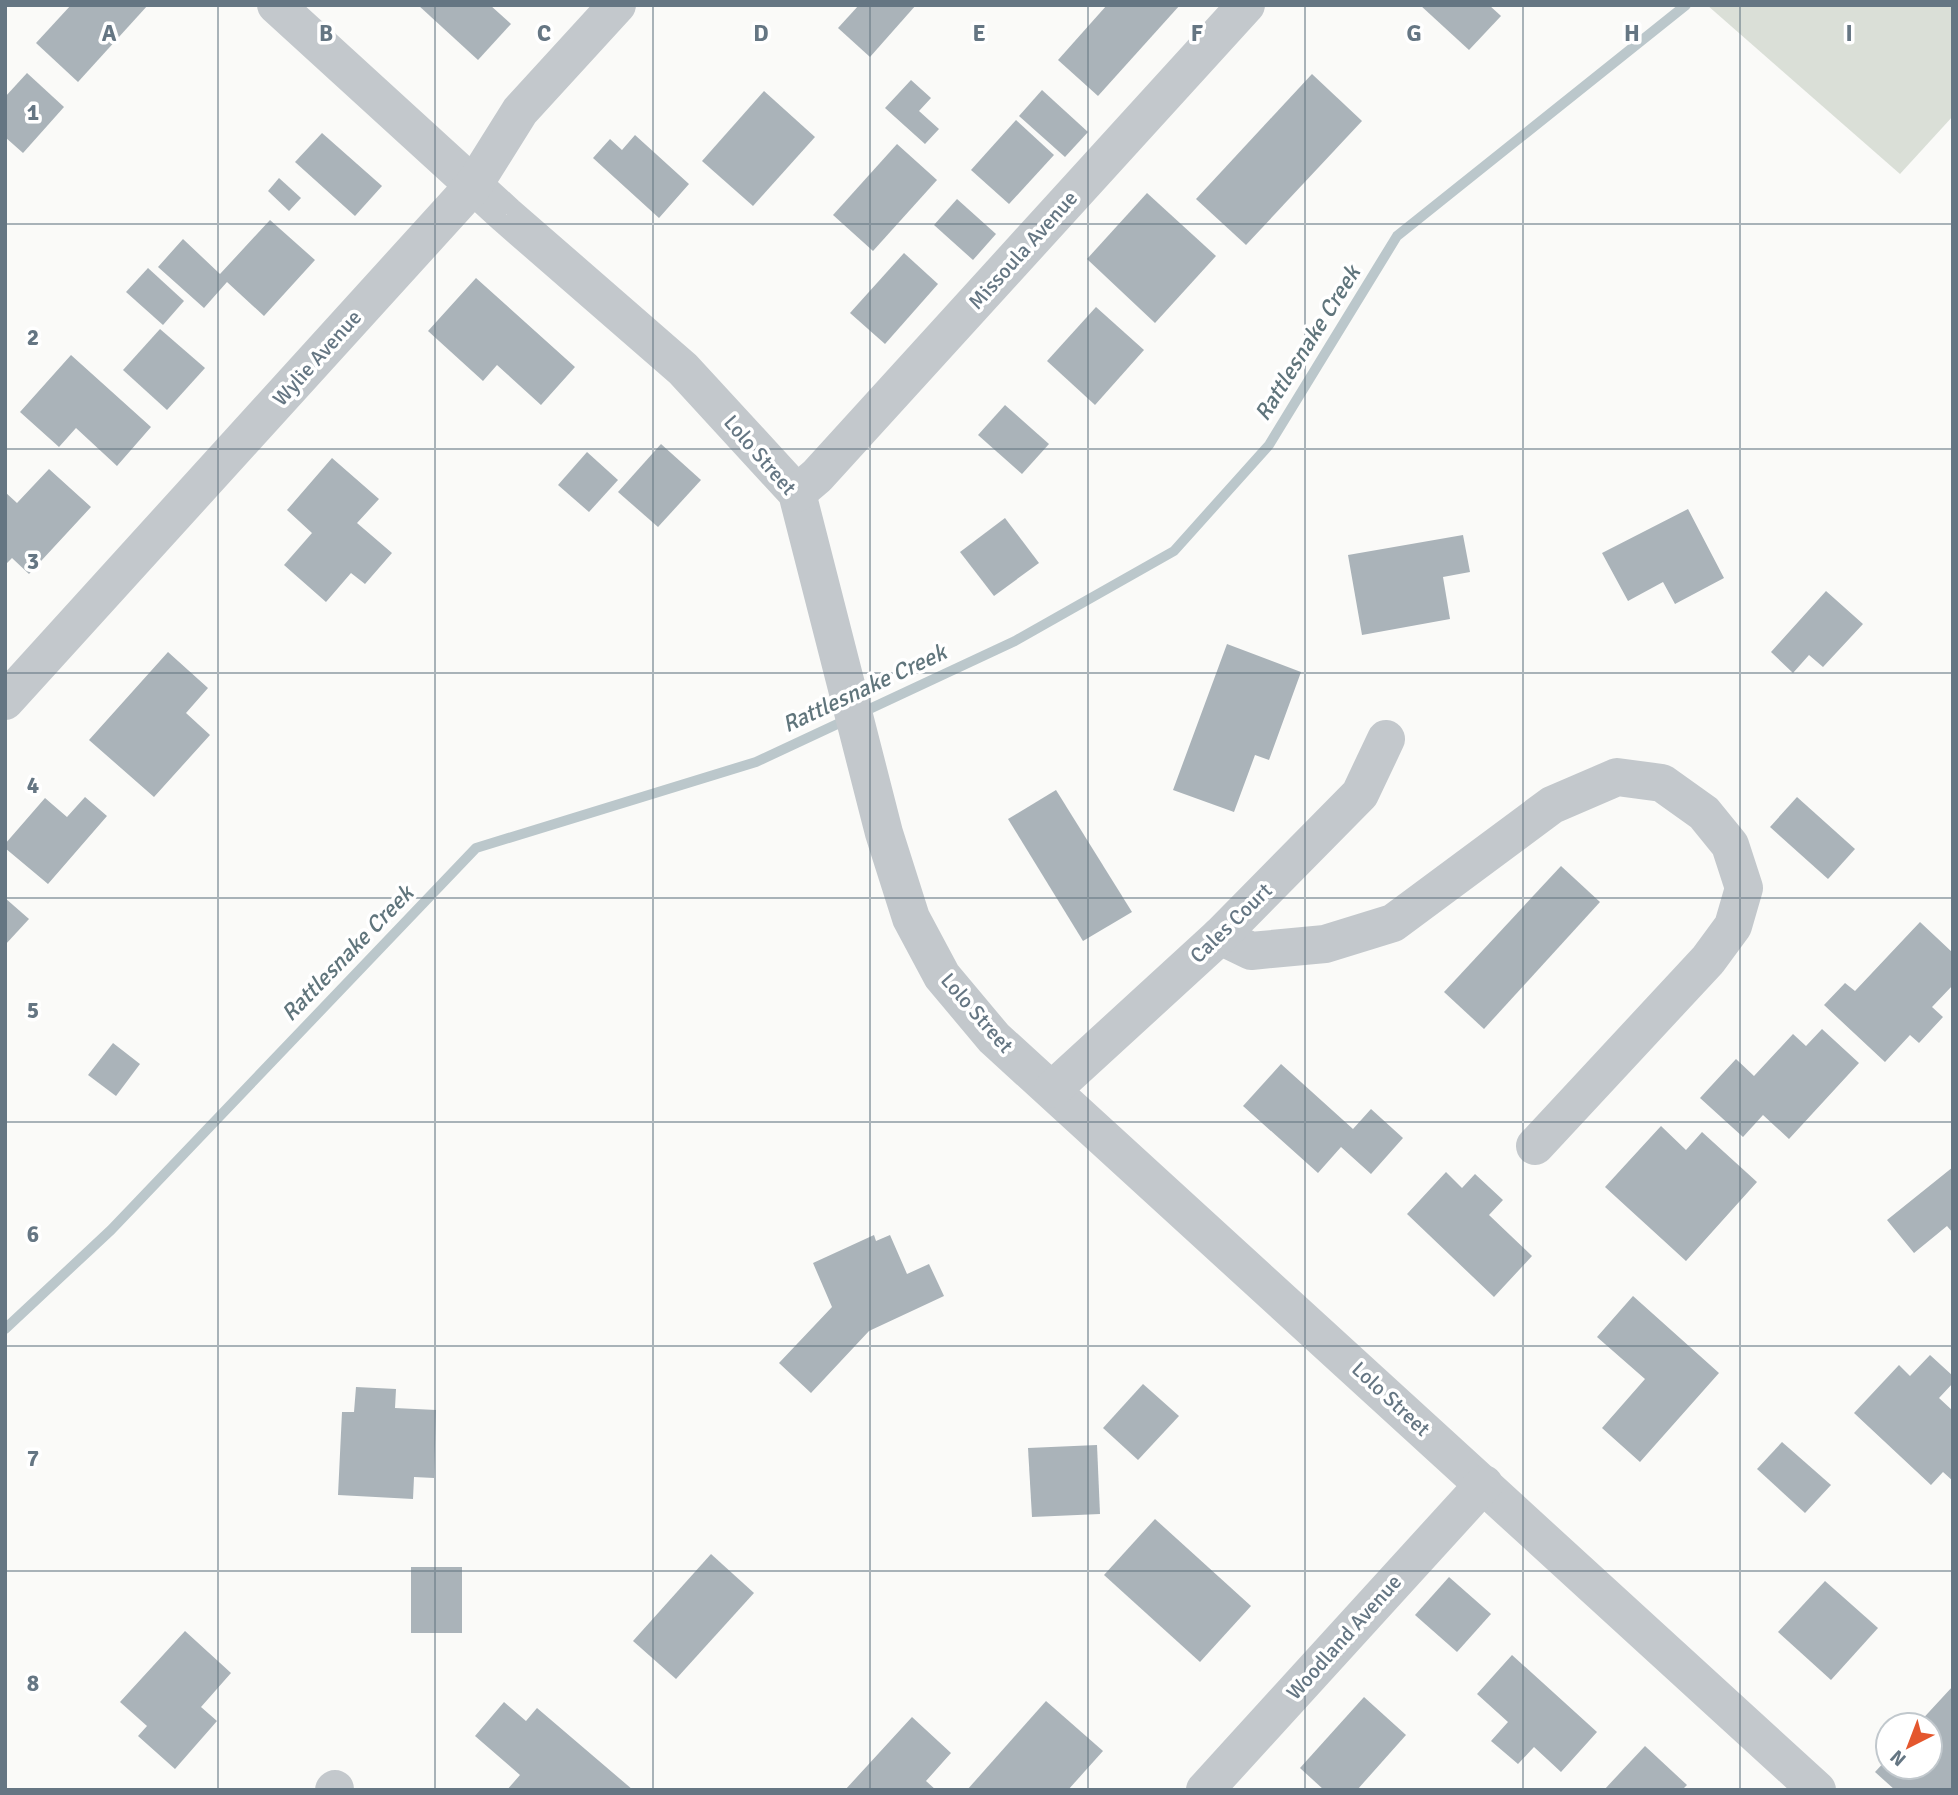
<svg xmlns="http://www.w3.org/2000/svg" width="1958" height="1795" viewBox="0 0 1958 1795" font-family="Signika,sans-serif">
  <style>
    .green { fill: #dadfd7 }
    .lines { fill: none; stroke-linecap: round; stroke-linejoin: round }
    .stream { stroke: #bbc7cb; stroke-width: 10 }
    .building { fill: #aab3b9 }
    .minor { stroke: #c3c8cc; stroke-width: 38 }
    .grid { fill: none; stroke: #657683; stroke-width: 2; stroke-opacity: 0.55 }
    .labels { text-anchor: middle; stroke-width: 7; stroke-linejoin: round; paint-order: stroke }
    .street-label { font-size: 21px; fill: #657683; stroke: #fff }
    .water-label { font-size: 23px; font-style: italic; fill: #60757c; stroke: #fff }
    .grid-label { font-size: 23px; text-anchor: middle; font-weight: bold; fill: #657683; stroke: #fff; stroke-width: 7; stroke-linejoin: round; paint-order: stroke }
  </style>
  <rect width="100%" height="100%" fill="#fafaf8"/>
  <!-- green -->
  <polygon class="green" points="1707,5 1953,5 1953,116 1900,174"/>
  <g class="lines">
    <!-- stream -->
    <polyline class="stream" points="5,1329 111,1230 476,848 756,762 1015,641 1174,551 1269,445 1397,236 1686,5"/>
  </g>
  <!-- building -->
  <g class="building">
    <polygon points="71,5 148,5 78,82 36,43"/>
    <polygon points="418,5 490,5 511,24 478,60"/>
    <polygon points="859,5 916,5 870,57 838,28"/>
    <polygon points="1107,5 1180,5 1098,96 1058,60"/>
    <polygon points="1420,5 1489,5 1501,16 1469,50"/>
    <polygon points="27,73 64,107 23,153 5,137 5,97"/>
    <polygon points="1312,74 1362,121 1246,245 1196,199"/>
    <polygon points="911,80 931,98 919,111 939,129 925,144 885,108"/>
    <polygon points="1042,90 1088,132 1065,157 1019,116"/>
    <polygon points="764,91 815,137 753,206 702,161"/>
    <polygon points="1016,120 1054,155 1009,204 971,170"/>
    <polygon points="322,133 382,186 355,216 295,162"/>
    <polygon points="635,135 689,184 659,218 593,158 610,139 622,150"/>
    <polygon points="897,144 937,180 873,251 833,215"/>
    <polygon points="279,178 301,198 289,211 268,191"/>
    <polygon points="1147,193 1216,256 1155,323 1087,259"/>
    <polygon points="957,199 996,234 973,260 934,225"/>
    <polygon points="270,220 315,260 264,316 227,282 204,308 158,267 183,239 220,274"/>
    <polygon points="904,253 938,284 885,344 850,313"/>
    <polygon points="148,268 184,301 163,325 126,292"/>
    <polygon points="476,278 575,367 541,405 497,365 483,381 428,331"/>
    <polygon points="1096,307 1144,350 1095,405 1047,361"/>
    <polygon points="160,329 205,368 167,410 123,370"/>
    <polygon points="71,355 151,427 117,466 76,428 59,447 20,412"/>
    <polygon points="1005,405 1049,444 1022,474 978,435"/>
    <polygon points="661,444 701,480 658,527 618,492"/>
    <polygon points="587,452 618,480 589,512 558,485"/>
    <polygon points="332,458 379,499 357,523 392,553 365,584 351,573 326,602 284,565 312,533 287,510"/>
    <polygon points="49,469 91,507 29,574 12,558 5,565 5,492 17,503"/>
    <polygon points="1688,509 1724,578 1675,604 1663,582 1628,601 1602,553"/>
    <polygon points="1005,518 1039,563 994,596 960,552"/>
    <polygon points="1463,535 1470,572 1443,577 1450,619 1362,635 1348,555"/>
    <polygon points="1826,591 1863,624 1823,667 1809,655 1793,673 1771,652"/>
    <polygon points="1227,644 1301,672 1269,760 1255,755 1234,812 1173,790"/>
    <polygon points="168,652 208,688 186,713 210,735 154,797 89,740"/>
    <polygon points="1056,790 1132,912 1083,941 1008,819"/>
    <polygon points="85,797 107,816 48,884 5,848 5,844 45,798 67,817"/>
    <polygon points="1797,797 1855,849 1828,879 1770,827"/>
    <polygon points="1561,866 1600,902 1484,1029 1444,992"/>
    <polygon points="5,898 29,919 5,945"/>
    <polygon points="1920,922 1953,953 1953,985 1932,1007 1943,1017 1919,1043 1910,1035 1885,1062 1824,1005 1845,983 1855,991"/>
    <polygon points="1822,1029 1859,1063 1789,1139 1763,1115 1743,1137 1700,1098 1736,1059 1754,1076 1793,1034 1806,1046"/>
    <polygon points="113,1043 140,1064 116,1096 88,1075"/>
    <polygon points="1281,1064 1353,1129 1371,1109 1403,1138 1371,1174 1341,1147 1318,1173 1243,1106"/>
    <polygon points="1661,1126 1686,1150 1702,1132 1757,1182 1686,1261 1605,1187"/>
    <polygon points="1953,1167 1953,1233 1947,1226 1914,1253 1887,1220"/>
    <polygon points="1446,1172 1462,1188 1475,1174 1503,1200 1489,1215 1532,1256 1494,1297 1407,1214"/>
    <polygon points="874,1235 876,1241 890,1235 907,1274 929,1264 944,1296 869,1331 811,1393 779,1363 832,1307 813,1263"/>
    <polygon points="1633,1296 1719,1373 1640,1462 1602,1428 1645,1379 1597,1337"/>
    <polygon points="1930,1355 1953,1376 1953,1383 1939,1398 1953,1411 1953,1481 1943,1472 1931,1485 1854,1413 1899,1365 1910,1376"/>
    <polygon points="1143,1384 1179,1416 1138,1460 1103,1428"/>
    <polygon points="356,1387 396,1389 395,1408 436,1410 434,1478 414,1477 413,1499 338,1495 342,1412 354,1412"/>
    <polygon points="1782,1442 1831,1485 1805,1513 1757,1469"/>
    <polygon points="1097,1445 1100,1514 1032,1517 1028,1448"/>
    <polygon points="1155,1519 1251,1606 1200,1662 1104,1575"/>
    <polygon points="711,1554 754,1593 676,1679 633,1641"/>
    <rect x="411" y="1567" width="51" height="66"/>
    <polygon points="1449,1577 1491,1614 1457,1652 1415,1615"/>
    <polygon points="1825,1581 1878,1628 1831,1680 1778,1632"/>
    <polygon points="185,1631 231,1673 201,1707 217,1721 175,1769 138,1736 147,1726 120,1702"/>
    <polygon points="1512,1655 1597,1732 1561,1772 1534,1747 1518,1764 1491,1741 1508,1722 1477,1694"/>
    <polygon points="1953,1686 1953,1790 1895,1790 1875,1772 1888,1758 1888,1767 1930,1767 1930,1725 1917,1725"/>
    <polygon points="1364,1697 1406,1735 1357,1790 1324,1790 1300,1768"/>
    <polygon points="1046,1701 1103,1751 1068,1790 967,1790"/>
    <polygon points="504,1702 526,1721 537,1708 633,1790 507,1790 520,1775 475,1736"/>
    <polygon points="912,1717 951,1753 926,1781 936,1790 845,1790"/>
    <polygon points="1645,1746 1687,1785 1682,1790 1604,1790"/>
  </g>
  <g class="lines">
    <!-- minor -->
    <g class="minor">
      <polyline points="276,5 506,215 683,369 797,493 884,833 911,918 942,976 994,1038 1817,1790"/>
      <polyline points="797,493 817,476 1246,5"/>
      <polyline points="5,701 473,186 520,111 617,5"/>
      <polyline points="1220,936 1251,951 1325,944 1393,923 1552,805 1617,777 1662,783 1704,813 1730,845 1744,888 1733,926 1708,960 1535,1146"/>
      <polyline points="1053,1089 1220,936 1360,794 1386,739"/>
      <polyline points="334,1790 335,1789"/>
      <polyline points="1205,1790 1484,1484"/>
    </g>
  </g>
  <!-- grid -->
  <path class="grid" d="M218,5V1790M435,5V1790M653,5V1790M870,5V1790M1088,5V1790M1305,5V1790M1523,5V1790M1740,5V1790M5,224H1953M5,449H1953M5,673H1953M5,898H1953M5,1122H1953M5,1346H1953M5,1571H1953"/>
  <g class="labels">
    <!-- street labels -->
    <g class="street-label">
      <text transform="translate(1023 250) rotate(-48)" y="7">Missoula Avenue</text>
      <text transform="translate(317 358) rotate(-48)" y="7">Wylie Avenue</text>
      <text transform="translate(760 455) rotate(49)" y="7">Lolo Street</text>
      <text transform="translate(1231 923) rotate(-44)" y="7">Cales Court</text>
      <text transform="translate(977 1013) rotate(49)" y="7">Lolo Street</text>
      <text transform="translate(1391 1399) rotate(43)" y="7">Lolo Street</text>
      <text transform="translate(1344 1637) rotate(-48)" y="7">Woodland Avenue</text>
    </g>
    <!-- water labels -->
    <g class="water-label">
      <text transform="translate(1307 343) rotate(-58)" y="8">Rattlesnake Creek</text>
      <text transform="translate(864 688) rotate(-25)" y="8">Rattlesnake Creek</text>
      <text transform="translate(347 953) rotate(-46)" y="8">Rattlesnake Creek</text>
    </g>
  </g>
  <g class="grid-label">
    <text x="109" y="41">A</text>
    <text x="326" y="41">B</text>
    <text x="544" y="41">C</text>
    <text x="761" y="41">D</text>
    <text x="979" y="41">E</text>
    <text x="1197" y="41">F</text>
    <text x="1414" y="41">G</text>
    <text x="1632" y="41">H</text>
    <text x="1849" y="41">I</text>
    <text x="33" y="120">1</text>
    <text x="33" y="345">2</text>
    <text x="33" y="569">3</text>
    <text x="33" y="793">4</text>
    <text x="33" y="1018">5</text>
    <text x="33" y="1242">6</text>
    <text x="33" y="1466">7</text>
    <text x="33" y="1691">8</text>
  </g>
  <!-- border -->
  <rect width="1958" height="1795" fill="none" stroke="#657683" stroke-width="14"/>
  <!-- north arrow -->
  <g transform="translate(1909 1746) rotate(222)"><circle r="33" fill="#ffffff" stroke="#c1c8cd" stroke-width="2"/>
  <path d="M0-5L12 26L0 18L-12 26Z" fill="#e4572e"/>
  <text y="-10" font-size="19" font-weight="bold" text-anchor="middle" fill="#657683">N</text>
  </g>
</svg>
